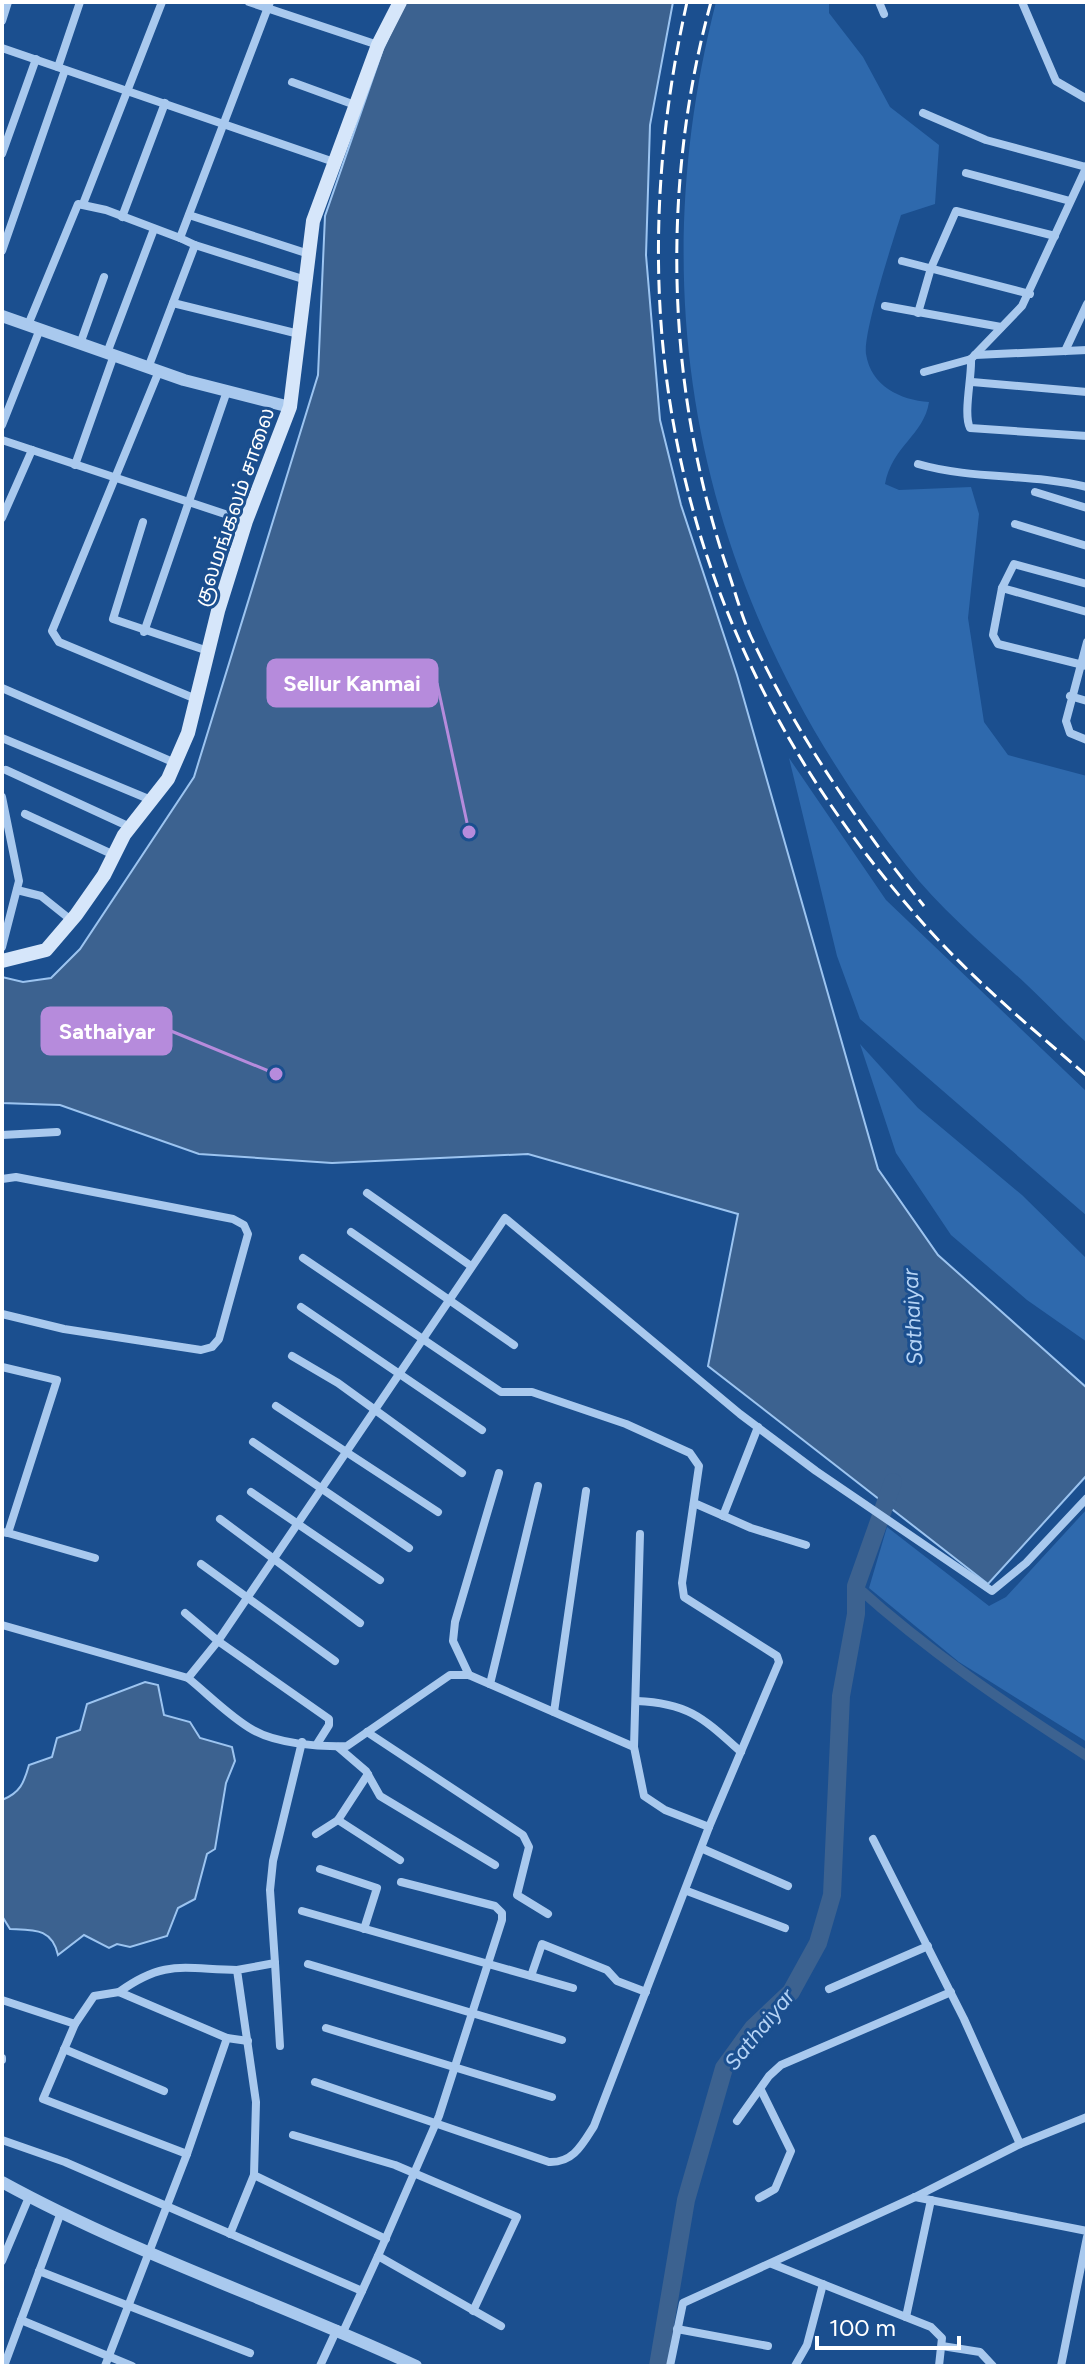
<svg xmlns="http://www.w3.org/2000/svg" width="1089" height="2368" viewBox="0 0 1089 2368" font-family="Figtree,'Noto Sans Tamil',sans-serif">
  <style>
    .green { fill: #2e69ad }
    .water { fill: #3c6290; stroke: #9cc4f0; stroke-width: 2 }
    .lines { fill: none; stroke-linecap: round; stroke-linejoin: round }
    .canal { stroke: #3c6290; stroke-width: 10 }
    .river { stroke: #3c6290; stroke-width: 18 }
    .minor { stroke: #a9c9ee; stroke-width: 8 }
    .tertiary { stroke: #a9c9ee; stroke-width: 12 }
    .secondary { stroke: #d6e6fa; stroke-width: 14 }
    .rail { stroke: #fff; stroke-width: 3; stroke-dasharray: 14 6; stroke-linecap: butt }
    .labels { text-anchor: middle; stroke-width: 6; stroke-linejoin: round; paint-order: stroke }
    .street-label { font-size: 20px; fill: #fff; stroke: #1b4f8f }
    .water-label { font-size: 22px; font-style: italic; fill: #b5d3f5; stroke: #1b4f8f }
    .leader { fill: none; stroke: #b68bdc; stroke-width: 3 }
    .callout-dot { fill: #b68bdc; stroke: #1b4f8f; stroke-width: 3 }
    .callout { fill: #b68bdc; stroke: #b68bdc; stroke-width: 3 }
    .callout-label { font-size: 22px; text-anchor: middle; font-weight: bold; fill: #fff }
  </style>
  <rect width="100%" height="100%" fill="#1b4f8f"/>
  <!-- green -->
  <g class="green">
    <path d="M716,2H829V13L863,57L890,107L939,145L935,204L901,215C893,241 863,332 866,354C871,386 900,400 929,402C924,435 892,446 885,484L899,490L971,487L979,514L968,618L984,722L1008,755L1087,776V1043C1066,1024 1047,1004 1026,984C985,946 941,910 906,865C706,611 636,317 716,2Z"/>
    <polygon points="789,758 886,900 1087,1092 1087,1216 860,1019 837,956"/>
    <polygon points="860,1044 918,1108 1022,1195 1087,1259 1087,1342 1027,1300 951,1235 896,1153"/>
    <polygon points="1087,1509 1087,1742 959,1662 869,1588 887,1527 989,1606 1006,1597"/>
  </g>
  <!-- water -->
  <g class="water">
    <polygon points="405,2 673,2 650,125 646,255 660,420 681,505 737,675 878,1169 938,1255 1087,1388 1087,1475 988,1584 708,1366 738,1214 528,1154 332,1163 199,1154 60,1105 2,1103 2,977 23,982 51,978 80,949 194,777 318,375 325,216 383,49"/>
    <path d="M145,1682L158,1685L164,1715L190,1722L200,1738L232,1747L235,1761L226,1783L215,1849L207,1854L195,1899L178,1908L167,1936L130,1947L117,1944L109,1948L84,1935L58,1955C52,1928 34,1930 10,1929L2,1916V1800C20,1793 24,1783 29,1765L52,1757L57,1738L80,1730L87,1704Z"/>
  </g>
  <g class="lines">
    <!-- canal -->
    <path class="canal" d="M856,1586C928,1651 1006,1704 1087,1756"/>
    <!-- river -->
    <polyline class="river" points="658,2366 686,2200 724,2068 753,2028 791,1992 818,1943 832,1895 841,1696 856,1614 856,1586 893,1482"/>
    <!-- minor -->
    <g class="minor">
      <polyline points="249,2 378,45"/>
      <polyline points="879,2 884,14"/>
      <polyline points="1022,2 1056,81 1087,99"/>
      <polyline points="2,21 8,2"/>
      <polyline points="2,48 334,162"/>
      <polyline points="58,67 80,2"/>
      <polyline points="292,82 355,105"/>
      <polyline points="923,113 986,140 1086,167"/>
      <polyline points="2,154 36,59"/>
      <polyline points="966,173 1070,201"/>
      <polyline points="83,204 162,2"/>
      <polyline points="189,215 309,254"/>
      <polyline points="122,217 165,103"/>
      <polyline points="195,245 306,280"/>
      <polyline points="2,251 65,70"/>
      <polyline points="902,261 1030,294"/>
      <polyline points="173,303 299,334"/>
      <polyline points="885,306 1001,327"/>
      <polyline points="918,313 931,268 956,211 1055,236"/>
      <polyline points="28,325 78,204 106,210 180,238"/>
      <polyline points="80,344 104,277"/>
      <polyline points="1065,351 1087,304"/>
      <polyline points="107,353 154,229"/>
      <polyline points="975,355 1087,350"/>
      <path d="M971,359C972,377 963,414 970,428L1087,436"/>
      <polyline points="148,368 195,245 180,238 270,2"/>
      <polyline points="159,371 52,631 59,642 196,699"/>
      <polyline points="924,372 971,359 1022,306 1087,166"/>
      <polyline points="972,382 1087,392"/>
      <polyline points="2,425 40,329"/>
      <polyline points="2,440 246,521"/>
      <path d="M918,464C973,480 1031,473 1087,487"/>
      <polyline points="75,465 114,355"/>
      <polyline points="1035,492 1087,508"/>
      <polyline points="2,518 32,450"/>
      <polyline points="143,522 113,619 208,651"/>
      <polyline points="1015,524 1087,546"/>
      <polyline points="1002,588 1014,564 1087,584"/>
      <polyline points="1087,612 1002,588 993,635 998,644 1087,666"/>
      <polyline points="144,632 227,391"/>
      <polyline points="1087,642 1066,721 1070,733 1087,740"/>
      <polyline points="2,688 175,763"/>
      <polyline points="1070,696 1087,701"/>
      <polyline points="2,738 151,800"/>
      <polyline points="6,770 130,827"/>
      <polyline points="2,797 19,881 2,947"/>
      <polyline points="25,814 114,855"/>
      <polyline points="17,890 41,896 71,920"/>
      <polyline points="2,1135 57,1132"/>
      <polyline points="2,1179 16,1177 233,1219 244,1225 248,1234 219,1339 212,1347 201,1350 64,1329 2,1314"/>
      <polyline points="367,1193 471,1266"/>
      <polyline points="351,1232 514,1345"/>
      <path d="M303,1258L501,1392H532L626,1424L690,1453L699,1466L682,1583L684,1597L777,1656L779,1662L709,1827L594,2126C582,2145 573,2163 549,2162L315,2082"/>
      <polyline points="301,1307 482,1430"/>
      <polyline points="292,1356 338,1383 462,1473"/>
      <polyline points="2,1367 57,1380 8,1533 2,1532"/>
      <polyline points="276,1406 438,1512"/>
      <polyline points="253,1442 409,1548"/>
      <polyline points="251,1492 380,1580"/>
      <polyline points="694,1503 751,1528 806,1545"/>
      <polyline points="723,1516 758,1427"/>
      <polyline points="220,1519 360,1623"/>
      <polyline points="8,1533 95,1558"/>
      <polyline points="201,1564 335,1661"/>
      <polyline points="2,1625 188,1678 218,1641 185,1613"/>
      <polyline points="469,1675 453,1641 455,1622 499,1473"/>
      <path d="M188,1678C209,1695 230,1717 253,1730C277,1744 320,1747 347,1746L450,1675H469L634,1747L644,1796L665,1810L709,1827"/>
      <polyline points="490,1684 538,1486"/>
      <path d="M637,1701C689,1703 704,1719 741,1752"/>
      <polyline points="554,1712 586,1491"/>
      <polyline points="367,1732 523,1835 529,1847 517,1895 548,1914"/>
      <polyline points="302,1742 273,1861 270,1890 275,1963 237,1970 256,2102 254,2175 386,2239"/>
      <polyline points="317,1744 329,1725 329,1719 218,1641 505,1218 740,1414 816,1471 992,1591 1026,1563 1087,1498"/>
      <polyline points="338,1747 366,1771 380,1796 495,1865"/>
      <polyline points="634,1747 640,1534"/>
      <polyline points="338,1820 400,1860"/>
      <polyline points="316,1834 338,1820 368,1774"/>
      <polyline points="873,1839 964,2019 1020,2144"/>
      <polyline points="703,1849 788,1886"/>
      <polyline points="320,1869 377,1888 364,1929"/>
      <polyline points="687,1891 785,1928"/>
      <polyline points="302,1911 573,1988"/>
      <polyline points="275,1963 280,2046"/>
      <polyline points="308,1964 562,2040"/>
      <polyline points="531,1976 542,1944 607,1970 617,1981 646,1992"/>
      <polyline points="829,1989 928,1946"/>
      <path d="M119,1992C165,1959 183,1969 237,1970"/>
      <polyline points="2,2000 75,2024 94,1996 119,1992 227,2038"/>
      <polyline points="75,2024 43,2099 187,2154"/>
      <polyline points="326,2028 552,2097"/>
      <polyline points="64,2049 164,2091"/>
      <polyline points="2,2058 2,2060"/>
      <polyline points="737,2121 769,2076 781,2065 951,1992"/>
      <polyline points="293,2135 395,2165 517,2217 473,2311"/>
      <polyline points="2,2140 65,2162 362,2291 378,2256 501,2326"/>
      <polyline points="915,2197 1087,2231"/>
      <polyline points="759,2198 775,2189 791,2151 761,2090"/>
      <polyline points="230,2234 254,2175"/>
      <polyline points="378,2256 439,2116 502,1920 502,1913 495,1906 401,1882"/>
      <polyline points="2,2261 29,2197"/>
      <polyline points="772,2264 931,2327 942,2338 939,2366"/>
      <polyline points="39,2271 250,2353"/>
      <polyline points="906,2317 931,2200"/>
      <polyline points="21,2320 132,2366"/>
      <polyline points="677,2329 768,2346"/>
      <polyline points="343,2332 362,2291"/>
      <polyline points="942,2346 980,2352 993,2366"/>
      <polyline points="4,2366 60,2215"/>
      <polyline points="105,2366 187,2154 227,2038 248,2041"/>
      <polyline points="320,2366 337,2329"/>
      <polyline points="670,2366 683,2303 915,2197 1020,2144 1087,2117"/>
      <polyline points="795,2366 807,2345 823,2284"/>
      <polyline points="1061,2366 1087,2237"/>
    </g>
    <!-- tertiary -->
    <g class="tertiary">
      <polyline points="2,316 184,380 290,407"/>
      <path d="M2,2182C135,2255 279,2302 416,2366"/>
    </g>
    <!-- secondary -->
    <polyline class="secondary" points="2,961 46,950 76,915 104,875 124,835 168,779 188,733 218,611 246,521 290,407 313,221 378,45 400,2"/>
    <!-- rail -->
    <g class="rail">
      <path d="M687,2C609,350 691,666 930,931C978,984 1034,1030 1087,1076"/>
      <path d="M711,2C660,187 666,393 729,574C736,595 742,617 751,637C797,735 856,821 924,906"/>
    </g>
  </g>
  <g class="labels">
    <!-- street labels -->
    <g class="street-label">
      <text transform="translate(234 507) rotate(-71)" y="7">குலமங்கலம் சாலை</text>
    </g>
    <!-- water labels -->
    <g class="water-label">
      <text transform="translate(912 1317) rotate(-93)" y="8">Sathaiyar</text>
      <text transform="translate(759 2029) rotate(-51)" y="8">Sathaiyar</text>
    </g>
  </g>
  <!-- callouts -->
  <path class="leader" d="M469 832L437 683M276 1074L171 1031"/>
  <g class="callout-dot">
    <circle cx="469" cy="832" r="8"/>
    <circle cx="276" cy="1074" r="8"/>
  </g>
  <g class="callout">
    <rect x="268" y="660" width="169" height="46" rx="8"/>
    <rect x="42" y="1008" width="129" height="46" rx="8"/>
  </g>
  <g class="callout-label">
    <text x="352" y="691">Sellur Kanmai</text>
    <text x="107" y="1039">Sathaiyar</text>
  </g>
  <!-- border -->
  <rect width="1089" height="2368" fill="none" stroke="#ffffff" stroke-width="8"/>
  <!-- scale -->
  <path d="M817 2336v12h142v-12" fill="none" stroke="#ffffff" stroke-width="4"/>
  <text x="829" y="2336" font-size="24" fill="#ffffff" stroke="#1b4f8f" stroke-width="6" paint-order="stroke">100 m</text>
</svg>
